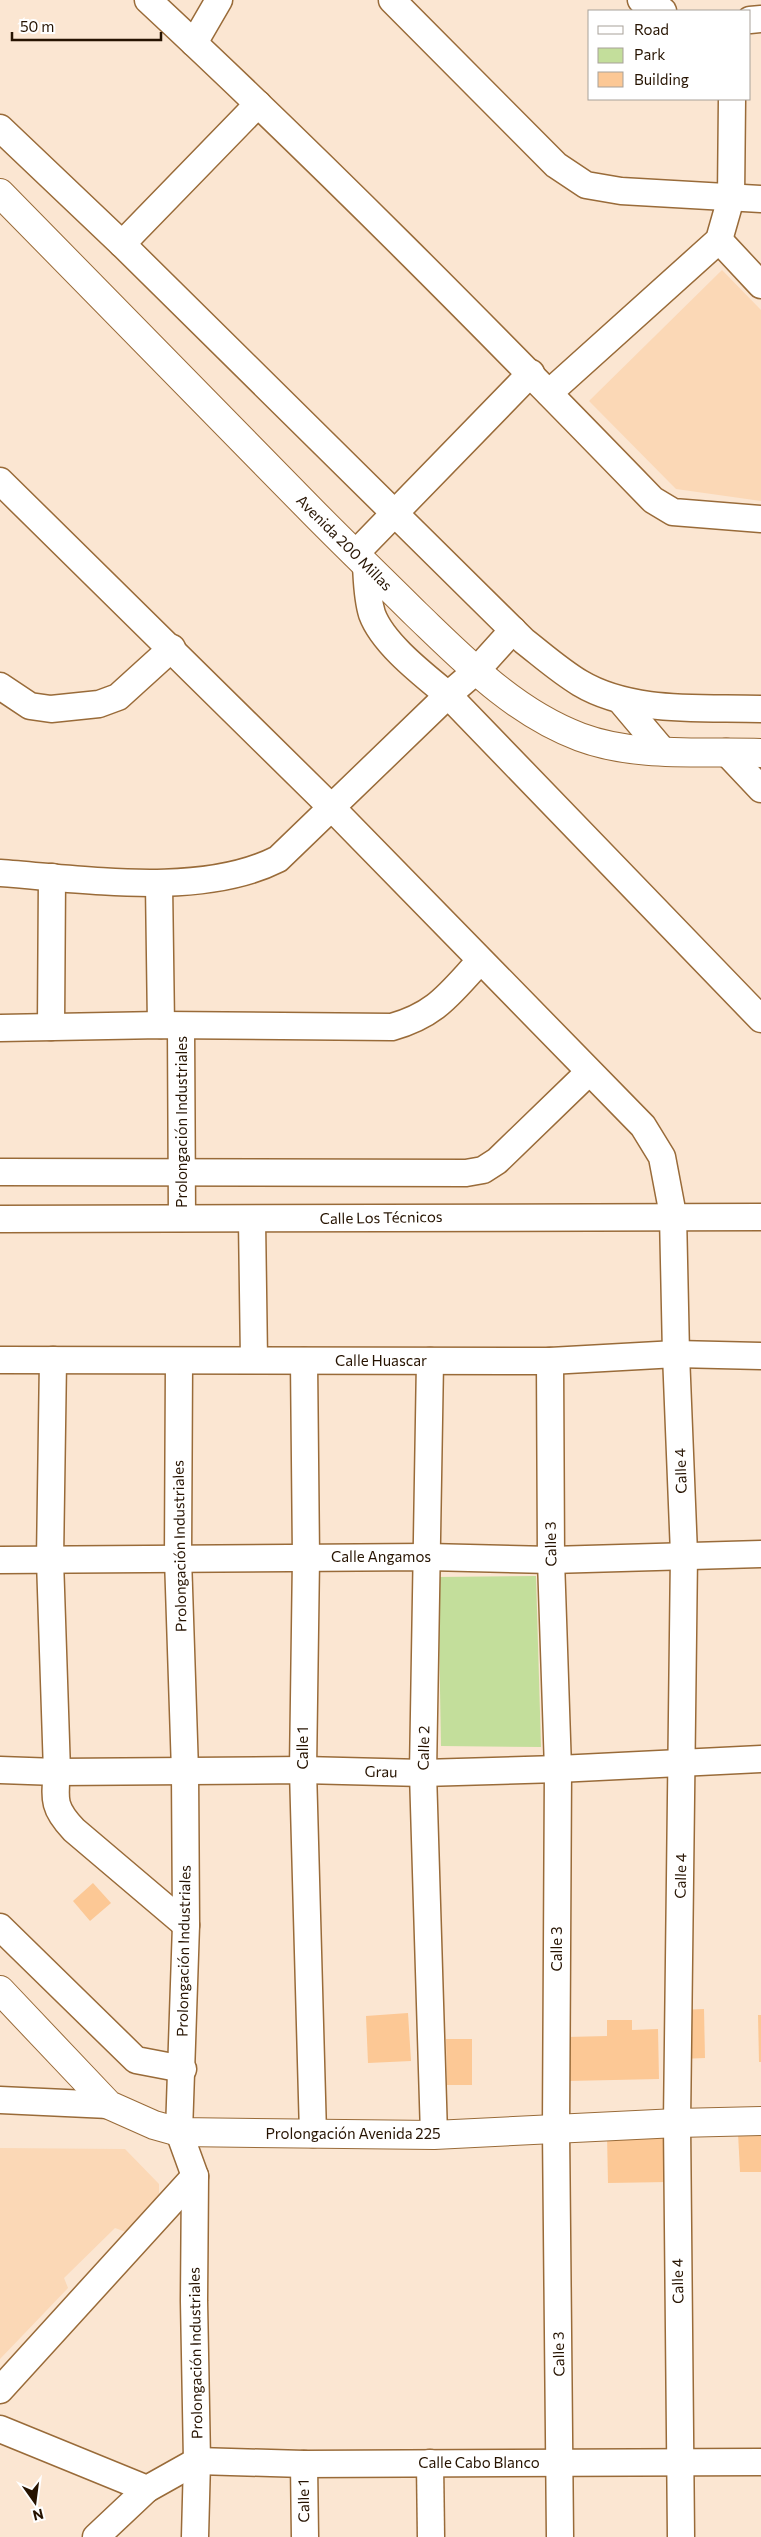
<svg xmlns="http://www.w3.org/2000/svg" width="761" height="2537" viewBox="0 0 761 2537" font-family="Commissioner,sans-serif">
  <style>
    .built { fill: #fbd8b6 }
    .green { fill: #c3de9b }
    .building { fill: #fcc895 }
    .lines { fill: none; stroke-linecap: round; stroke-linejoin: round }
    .minor-casing { stroke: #996b39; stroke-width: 29 }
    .major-casing { stroke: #996b39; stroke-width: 30 }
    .minor { stroke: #fff; stroke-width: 26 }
    .major { stroke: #fff; stroke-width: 28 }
    .labels { text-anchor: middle; stroke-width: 5; stroke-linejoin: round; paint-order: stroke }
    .street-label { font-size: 15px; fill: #261301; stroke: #fff }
  </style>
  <rect width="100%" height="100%" fill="#fbe6d2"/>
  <!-- built -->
  <g class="built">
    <polygon points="722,270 761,310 761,501 676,489 589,401"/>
    <polygon points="0,2148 125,2149 159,2184 159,2200 126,2232 115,2228 64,2278 68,2288 0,2359"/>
  </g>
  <!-- green -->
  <polygon class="green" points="536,1576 541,1747 441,1746 438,1577"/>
  <!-- building -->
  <g class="building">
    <polygon points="93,1883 111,1903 90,1921 73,1901"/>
    <polygon points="704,2009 705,2058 681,2059 679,2010"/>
    <polygon points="408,2013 411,2061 368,2063 366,2016"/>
    <polygon points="758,2015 761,2015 761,2062 759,2062"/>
    <polygon points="607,2020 632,2020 632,2030 658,2029 659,2079 568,2081 567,2037 607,2036"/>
    <polygon points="446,2039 472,2039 472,2085 447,2085"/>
    <polygon points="761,2132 761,2172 740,2172 738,2133"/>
    <polygon points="668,2134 668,2182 608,2183 607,2135"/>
  </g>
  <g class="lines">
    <!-- minor casing -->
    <g class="minor-casing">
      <g id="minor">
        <path d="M148,0C321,161 488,330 653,500L673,512L761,519"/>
        <polyline points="392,0 556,165 586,185 621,191 761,199"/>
        <polyline points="641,0 663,11"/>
        <polyline points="750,20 761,19"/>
        <polyline points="194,43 219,0"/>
        <path d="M0,128L122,244L524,641C542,655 560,671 580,683C632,714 702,707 761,709"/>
        <polyline points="719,240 761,285"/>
        <polyline points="122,244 258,104"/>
        <polyline points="549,393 719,240 731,198 732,99"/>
        <polyline points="0,481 332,808 643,1126 662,1157 673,1215 676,1354 684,1554 677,2123 681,2537"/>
        <polyline points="355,554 531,373"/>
        <path d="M366,565C367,581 367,598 372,614C383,644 424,675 448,695L761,1019"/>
        <polyline points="0,686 30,706 51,709 99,704 118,697 172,648"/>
        <polyline points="620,700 663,751"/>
        <polyline points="726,752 761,789"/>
        <path d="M0,873C84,879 201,898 278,859L448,695L476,671L513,630"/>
        <polyline points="159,884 161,1025"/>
        <polyline points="181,1026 182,1218"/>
        <polyline points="51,1027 52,877"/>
        <path d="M0,1028L161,1025L392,1027C437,1014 449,994 480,961"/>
        <polyline points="0,1172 466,1173 483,1170 497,1161 589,1072"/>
        <polyline points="0,1219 761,1217"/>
        <polyline points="252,1220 254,1360"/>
        <polyline points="0,1360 550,1361 676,1354 761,1356"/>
        <path d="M53,1360L50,1560L57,1772C54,1801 54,1809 74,1830L186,1925"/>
        <polyline points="304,1361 306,1558 303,1770 313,2134"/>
        <polyline points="430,1361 423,1773 434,2135"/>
        <polyline points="550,1361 551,1560 558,1769 556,2129 560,2537"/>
        <polyline points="179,1362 178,1558 185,1771 186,1925 179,2132 195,2176 194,2301 197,2461 195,2537"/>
        <polyline points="0,1560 428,1557 551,1560 761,1554"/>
        <polyline points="0,1770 57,1772 303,1770 423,1773 558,1769 761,1759"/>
        <polyline points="0,1927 136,2060 183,2069"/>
        <polyline points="0,2100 109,2105"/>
        <polyline points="0,2390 195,2176"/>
        <polyline points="0,2429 147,2489 197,2461 304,2464 761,2462"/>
        <polyline points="430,2463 431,2537"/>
        <polyline points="304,2464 305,2537"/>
        <polyline points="96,2537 147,2489"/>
      </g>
    </g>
    <!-- major casing -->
    <g class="major-casing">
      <g id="major">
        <path d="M0,193C102,298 205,402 307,506C343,543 380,578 416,614C466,662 514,712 580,737C636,758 702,751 761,753"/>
        <polyline points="0,1990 109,2105 154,2125 179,2132 434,2135 677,2123 761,2121"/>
      </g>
    </g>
    <!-- minor -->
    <use href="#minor" class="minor"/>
    <!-- major -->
    <use href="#major" class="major"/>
  </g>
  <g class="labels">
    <!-- street labels -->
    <g class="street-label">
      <text transform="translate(344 543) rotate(45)" y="5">Avenida 200 Millas</text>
      <text transform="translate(182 1122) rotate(-90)" y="5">Prolongación Industriales</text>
      <text transform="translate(381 1218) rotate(-1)" y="5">Calle Los Técnicos</text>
      <text x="381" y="1366">Calle Huascar</text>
      <text transform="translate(681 1471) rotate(-92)" y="5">Calle 4</text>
      <text transform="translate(551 1544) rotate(-91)" y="5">Calle 3</text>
      <text transform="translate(180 1546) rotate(-91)" y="5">Prolongación Industriales</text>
      <text x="381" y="1562">Calle Angamos</text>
      <text transform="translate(303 1748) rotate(-90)" y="5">Calle 1</text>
      <text transform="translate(424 1748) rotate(-89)" y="5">Calle 2</text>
      <text transform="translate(381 1772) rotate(1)" y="5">Grau</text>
      <text transform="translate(681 1876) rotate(-89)" y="5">Calle 4</text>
      <text transform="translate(557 1949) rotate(-90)" y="5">Calle 3</text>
      <text transform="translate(184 1951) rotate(-89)" y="5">Prolongación Industriales</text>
      <text x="353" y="2139">Prolongación Avenida 225</text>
      <text transform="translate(678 2281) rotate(-91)" y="5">Calle 4</text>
      <text transform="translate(196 2353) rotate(-91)" y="5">Prolongación Industriales</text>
      <text transform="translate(559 2354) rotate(-91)" y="5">Calle 3</text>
      <text x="479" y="2468">Calle Cabo Blanco</text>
      <text transform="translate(304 2501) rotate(-91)" y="5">Calle 1</text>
    </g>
  </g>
  <!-- legend -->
  <rect x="588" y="10" width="162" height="90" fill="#ffffff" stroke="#a8a199"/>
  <rect x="598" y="26" width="25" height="8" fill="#ffffff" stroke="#a8a199"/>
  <text x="634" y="35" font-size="15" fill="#261301">Road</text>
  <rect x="598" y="48" width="25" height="15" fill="#c3de9b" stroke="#a8a199"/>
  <text x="634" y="60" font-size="15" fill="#261301">Park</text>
  <rect x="598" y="72" width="25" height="15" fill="#fcc895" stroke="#a8a199"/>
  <text x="634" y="85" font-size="15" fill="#261301">Building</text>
  <!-- north arrow -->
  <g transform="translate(35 2502) rotate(166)" stroke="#ffffff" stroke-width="4" paint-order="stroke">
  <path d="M0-4L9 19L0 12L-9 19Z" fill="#261301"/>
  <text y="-8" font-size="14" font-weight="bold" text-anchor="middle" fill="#261301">N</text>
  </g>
  <!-- scale -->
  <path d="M12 32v8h149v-8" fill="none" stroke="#261301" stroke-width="2.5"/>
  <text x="20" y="32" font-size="15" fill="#261301" stroke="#ffffff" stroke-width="4" paint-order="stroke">50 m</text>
</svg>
